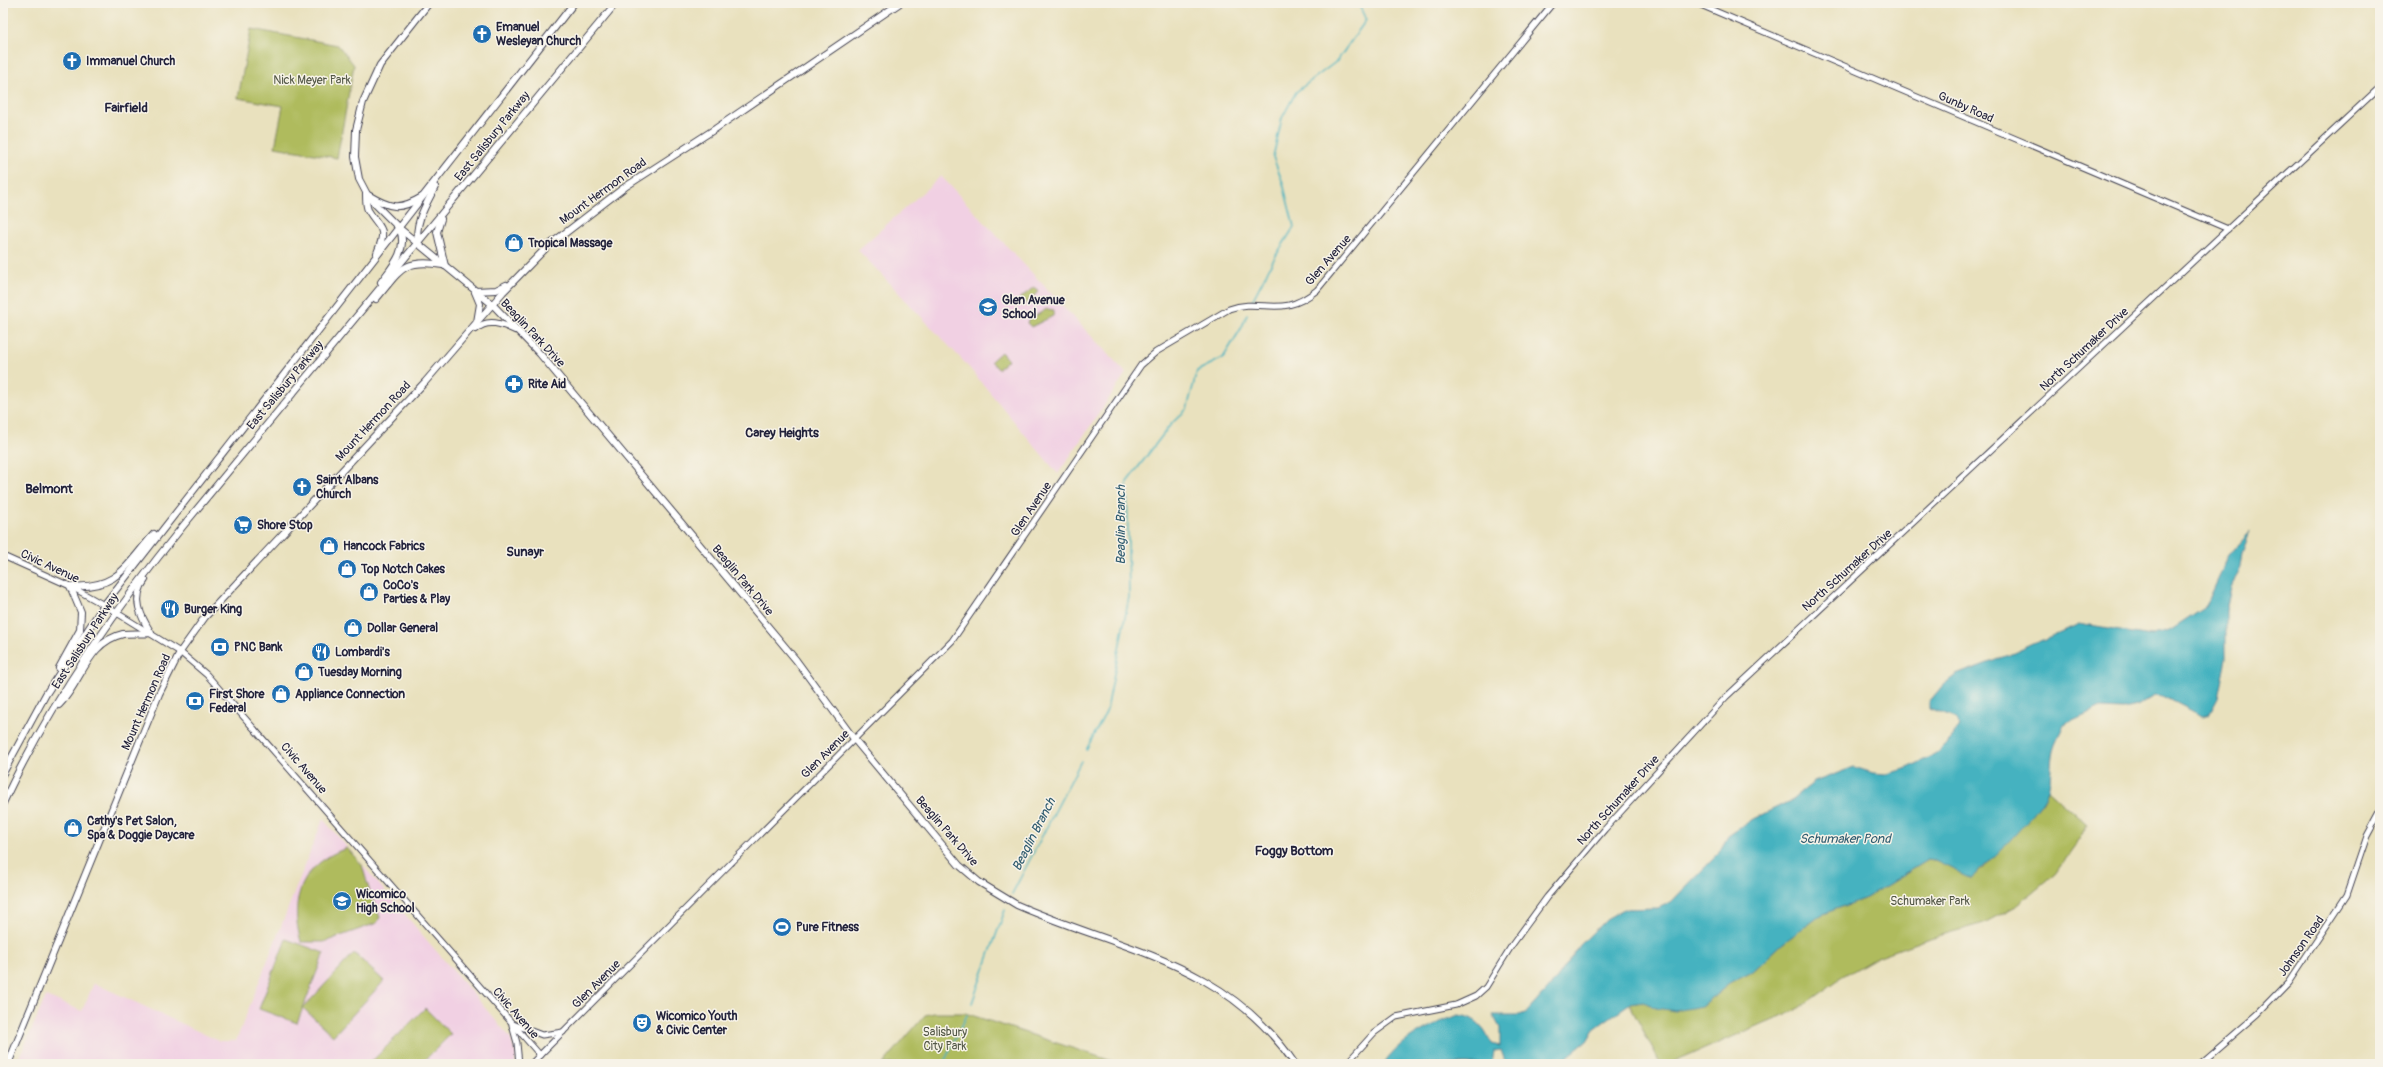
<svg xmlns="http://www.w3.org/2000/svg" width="2383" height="1067" viewBox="0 0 2383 1067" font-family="Pangolin,sans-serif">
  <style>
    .built { fill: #f1d0e3 }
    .green { fill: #afbb5d; stroke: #686e4c }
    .water { fill: #44b2c0; stroke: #336a7e }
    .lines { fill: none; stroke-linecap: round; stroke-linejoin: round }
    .stream { stroke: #44b2c0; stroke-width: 1.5 }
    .minor-casing { stroke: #403f4f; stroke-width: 7 }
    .major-casing { stroke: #403f4f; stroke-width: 8 }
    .minor { stroke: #fff; stroke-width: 5 }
    .major { stroke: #fff; stroke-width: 6 }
    .labels { text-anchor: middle; stroke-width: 3; stroke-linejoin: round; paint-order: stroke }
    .poi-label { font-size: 12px; font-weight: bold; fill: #22223b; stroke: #f7f3e8; text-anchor: start }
    .park-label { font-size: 12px; fill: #535847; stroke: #f7f3e8 }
    .street-label { font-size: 12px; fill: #22223b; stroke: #f7f3e8 }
    .neighbourhood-label { font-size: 13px; font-weight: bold; fill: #22223b; stroke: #f7f3e8 }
    .water-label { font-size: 13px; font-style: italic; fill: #305c70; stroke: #f7f3e8 }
  </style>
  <rect width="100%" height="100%" fill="#f7f3e8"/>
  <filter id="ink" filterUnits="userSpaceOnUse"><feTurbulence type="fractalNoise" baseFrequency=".025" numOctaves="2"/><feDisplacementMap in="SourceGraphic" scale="8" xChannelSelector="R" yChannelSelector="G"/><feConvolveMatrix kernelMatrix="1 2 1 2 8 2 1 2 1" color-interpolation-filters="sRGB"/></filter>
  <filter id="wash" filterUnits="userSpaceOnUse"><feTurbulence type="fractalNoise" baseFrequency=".012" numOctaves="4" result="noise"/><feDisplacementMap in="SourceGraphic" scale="16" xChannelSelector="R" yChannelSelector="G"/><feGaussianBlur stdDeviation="0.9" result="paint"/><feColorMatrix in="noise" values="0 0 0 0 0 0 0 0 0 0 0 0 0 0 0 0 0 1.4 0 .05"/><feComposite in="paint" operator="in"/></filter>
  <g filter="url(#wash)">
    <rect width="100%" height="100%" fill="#e9e1be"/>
    <!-- built -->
    <g class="built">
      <polygon points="941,176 1126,373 1058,474 966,364 858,250"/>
      <polygon points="323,819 510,1037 516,1055 515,1064 17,1064 46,996 82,1011 94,983 219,1041 236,1041"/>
    </g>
    <!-- green -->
    <g class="green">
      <polygon points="251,29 338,45 354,65 337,158 275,147 283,106 238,98"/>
      <polygon points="1034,287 1038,292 1023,306 1018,300"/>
      <polygon points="1047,309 1054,310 1053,316 1031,327 1027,323 1028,320"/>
      <polygon points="1001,352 1008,360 998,369 991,361"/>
      <polygon points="2048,790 2087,825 2076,845 2055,874 2018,905 1984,923 1924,940 1877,957 1841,978 1799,1008 1670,1064 1661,1064 1629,1004 1643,1002 1656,1008 1702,1006 1729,984 1752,972 1782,944 1820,915 1866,898 1928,860 1982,870 2043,801"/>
      <path d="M347,848L362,865L371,896L380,917L377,923L324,942H301C288,898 303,863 347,848Z"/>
      <polygon points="286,939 324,953 303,1008 354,953 384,981 333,1036 303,1008 297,1023 259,1009"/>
      <polygon points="425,1008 451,1034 421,1064 369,1064"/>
      <polygon points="934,1013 965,1013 1121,1064 883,1064 925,1015"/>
    </g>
    <!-- water -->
    <path class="water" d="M2250,532L2242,553L2239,574L2231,587L2226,610V659L2218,698L2209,715L2202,716L2163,696L2155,695L2136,706L2123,709L2101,708L2064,725C2060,733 2055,742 2053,750C2050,763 2052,777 2048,790C2042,809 1988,865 1971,878L1935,861L1928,860L1866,898L1820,915L1782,944L1752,972L1729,984L1702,1006L1675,1011L1656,1008L1643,1002L1629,1004L1605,1021L1594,1029L1587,1041L1566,1058L1554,1064H1506L1501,1050L1494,1051L1492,1064H1384C1401,1039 1431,1024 1459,1015C1476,1017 1486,1028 1491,1044L1500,1046V1028L1493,1015H1520L1527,1012L1555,981L1580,945L1606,919L1624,909L1658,908L1671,902L1718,854L1728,836L1753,819L1792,800L1814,782L1854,767L1873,773L1887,774L1908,768L1936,754L1952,738L1959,726L1956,719L1929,708V702L1943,685L1956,675L2009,655L2078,624L2150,636L2171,629L2206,606L2229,555Z"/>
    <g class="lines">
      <!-- stream -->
      <g class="stream">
        <polyline points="1252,301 1275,257 1294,227 1283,183 1273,157 1282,118 1296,92 1337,61 1366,20 1358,3"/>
        <polyline points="1086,750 1107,710 1129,597 1127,482 1171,424 1187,409 1197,371 1223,358 1242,327 1247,314"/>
        <polyline points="1012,894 1081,761"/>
        <polyline points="972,1003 1005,910"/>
        <polyline points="943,1064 967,1015"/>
      </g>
    </g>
  </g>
  <g filter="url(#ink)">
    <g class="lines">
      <!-- minor casing -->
      <g class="minor-casing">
        <g id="minor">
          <polyline points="1696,3 2228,229"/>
          <polyline points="3,556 70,586 104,605 180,652 207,675 540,1055"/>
          <polyline points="513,1024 542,1035 563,1032"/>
          <polyline points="512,1025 517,1043 519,1064"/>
          <path d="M531,1064L952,641L1141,365L1156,352L1229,309C1262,297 1281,320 1317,290L1553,3"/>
          <polyline points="1346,1064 1374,1033 1396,1017 1456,1005 1476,996 1486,987 1512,945 1547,897 1605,829 1726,697 2380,87"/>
          <polyline points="2200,1064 2258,1014 2289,982 2347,895 2367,836 2380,812"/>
        </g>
      </g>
      <!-- major casing -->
      <g class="major-casing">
        <g id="major">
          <path d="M429,3L380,65L363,102L356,130L355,157L359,179L369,198L399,228L493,305L540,354L796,660L854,739L959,865L979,882L1017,905C1122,951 1224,960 1295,1064"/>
          <path d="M366,194C366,199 366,206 368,210C380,230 388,226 377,253"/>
          <path d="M368,195C390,208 399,211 422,197"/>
          <polyline points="441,219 437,232 445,266"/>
          <path d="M418,243C414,223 426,205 435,187"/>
          <path d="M381,282C392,267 408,250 400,230"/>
          <polyline points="475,291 496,290 506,285"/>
          <polyline points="475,292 480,304 477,322"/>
          <path d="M376,299C400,271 402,258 443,265"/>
          <path d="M476,329C488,318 502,324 515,330"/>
          <path d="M59,668L80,630L81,612L70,586C118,590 126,565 154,534"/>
          <path d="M59,705C82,682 87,642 123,634C132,633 142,634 151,633C141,617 131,598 145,580"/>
          <polyline points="3,773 46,694 104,605 574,3"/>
          <path d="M3,803C50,703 113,612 183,526L616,3"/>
          <polyline points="8,1064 159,694 180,652 205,617 425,382 503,292 547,247 625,187 715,129 900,3"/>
        </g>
      </g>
      <!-- minor -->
      <use href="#minor" class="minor"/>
      <!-- major -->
      <use href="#major" class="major"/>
    </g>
  </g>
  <!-- icons -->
  <defs>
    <g id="church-disc" transform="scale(1)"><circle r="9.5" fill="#1f6fb2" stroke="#f7f3e8"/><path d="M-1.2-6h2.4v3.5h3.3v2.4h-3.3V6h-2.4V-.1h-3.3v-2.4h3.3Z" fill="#fff"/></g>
    <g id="shop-disc" transform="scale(1)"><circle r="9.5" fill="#1f6fb2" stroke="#f7f3e8"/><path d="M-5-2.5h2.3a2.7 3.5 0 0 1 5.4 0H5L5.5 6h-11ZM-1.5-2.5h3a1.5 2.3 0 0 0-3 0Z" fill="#fff"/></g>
    <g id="school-disc" transform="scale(1)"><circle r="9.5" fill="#1f6fb2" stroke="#f7f3e8"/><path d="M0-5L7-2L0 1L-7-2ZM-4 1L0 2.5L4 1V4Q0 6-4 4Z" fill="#fff"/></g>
    <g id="pharmacy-disc" transform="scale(1)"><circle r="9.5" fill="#1f6fb2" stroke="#f7f3e8"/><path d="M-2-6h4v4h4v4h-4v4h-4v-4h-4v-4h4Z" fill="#fff"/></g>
    <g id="supermarket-disc" transform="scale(1)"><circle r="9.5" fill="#1f6fb2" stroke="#f7f3e8"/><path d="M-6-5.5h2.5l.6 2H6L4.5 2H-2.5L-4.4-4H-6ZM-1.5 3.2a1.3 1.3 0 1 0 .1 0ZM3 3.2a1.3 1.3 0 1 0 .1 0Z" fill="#fff"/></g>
    <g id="restaurant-disc" transform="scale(1)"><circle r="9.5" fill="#1f6fb2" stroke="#f7f3e8"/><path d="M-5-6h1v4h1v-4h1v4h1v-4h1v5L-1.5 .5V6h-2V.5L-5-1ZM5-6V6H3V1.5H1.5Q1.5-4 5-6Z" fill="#fff"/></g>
    <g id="bank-disc" transform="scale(1)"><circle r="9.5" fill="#1f6fb2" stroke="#f7f3e8"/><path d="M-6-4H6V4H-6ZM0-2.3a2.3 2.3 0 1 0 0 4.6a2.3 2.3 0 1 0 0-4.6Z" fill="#fff"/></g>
    <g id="stadium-disc" transform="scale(1)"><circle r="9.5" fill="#1f6fb2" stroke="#f7f3e8"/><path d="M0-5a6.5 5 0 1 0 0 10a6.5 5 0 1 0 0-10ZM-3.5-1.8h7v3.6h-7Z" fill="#fff"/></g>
    <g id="theatre-disc" transform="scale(1)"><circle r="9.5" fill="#1f6fb2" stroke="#f7f3e8"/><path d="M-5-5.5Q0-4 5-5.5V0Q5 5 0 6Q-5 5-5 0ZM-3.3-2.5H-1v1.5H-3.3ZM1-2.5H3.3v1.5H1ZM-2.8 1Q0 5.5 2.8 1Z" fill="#fff"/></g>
  </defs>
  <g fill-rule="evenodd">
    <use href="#church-disc" x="482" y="34"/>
    <use href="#church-disc" x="72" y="61"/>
    <use href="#shop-disc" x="514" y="243"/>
    <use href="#school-disc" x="988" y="307"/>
    <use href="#pharmacy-disc" x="514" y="384"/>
    <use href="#church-disc" x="302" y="487"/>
    <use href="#supermarket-disc" x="243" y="525"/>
    <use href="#shop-disc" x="329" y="546"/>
    <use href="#shop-disc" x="347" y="569"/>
    <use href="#shop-disc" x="369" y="592"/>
    <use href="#restaurant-disc" x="170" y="609"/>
    <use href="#shop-disc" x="353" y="628"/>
    <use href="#bank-disc" x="220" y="647"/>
    <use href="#restaurant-disc" x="321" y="652"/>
    <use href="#shop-disc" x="304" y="672"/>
    <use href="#shop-disc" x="281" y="694"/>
    <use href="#bank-disc" x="195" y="701"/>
    <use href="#shop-disc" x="73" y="828"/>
    <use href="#school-disc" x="342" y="901"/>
    <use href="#stadium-disc" x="782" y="927"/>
    <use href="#theatre-disc" x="642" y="1023"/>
  </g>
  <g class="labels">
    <!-- poi labels -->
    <g class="poi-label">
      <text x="496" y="31">Emanuel<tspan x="496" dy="14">Wesleyan Church</tspan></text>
      <text x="86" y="65">Immanuel Church</text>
      <text x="528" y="247">Tropical Massage</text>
      <text x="1002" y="304">Glen Avenue<tspan x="1002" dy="14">School</tspan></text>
      <text x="528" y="388">Rite Aid</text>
      <text x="316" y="484">Saint Albans<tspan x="316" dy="14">Church</tspan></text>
      <text x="257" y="529">Shore Stop</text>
      <text x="343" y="550">Hancock Fabrics</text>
      <text x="361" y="573">Top Notch Cakes</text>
      <text x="383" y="589">CoCo's<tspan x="383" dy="14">Parties &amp; Play</tspan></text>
      <text x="184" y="613">Burger King</text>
      <text x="367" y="632">Dollar General</text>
      <text x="234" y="651">PNC Bank</text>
      <text x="335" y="656">Lombardi's</text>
      <text x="318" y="676">Tuesday Morning</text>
      <text x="209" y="698">First Shore<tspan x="209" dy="14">Federal</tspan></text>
      <text x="295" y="698">Appliance Connection</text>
      <text x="87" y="825">Cathy's Pet Salon,<tspan x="87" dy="14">Spa &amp; Doggie Daycare</tspan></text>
      <text x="356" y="898">Wicomico<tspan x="356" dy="14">High School</tspan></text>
      <text x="796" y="931">Pure Fitness</text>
      <text x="656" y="1020">Wicomico Youth<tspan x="656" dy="14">&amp; Civic Center</tspan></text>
    </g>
    <!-- park labels -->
    <g class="park-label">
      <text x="312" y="84">Nick Meyer Park</text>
      <text x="1930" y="905">Schumaker Park</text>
      <text x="945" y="1036">Salisbury<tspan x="945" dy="14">City Park</tspan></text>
    </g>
    <!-- street labels -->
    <g class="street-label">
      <text transform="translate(1966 107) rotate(24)" y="4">Gunby Road</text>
      <text transform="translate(492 136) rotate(-51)" y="4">East Salisbury Parkway</text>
      <text transform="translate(603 191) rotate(-36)" y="4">Mount Hermon Road</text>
      <text transform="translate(1328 260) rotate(-49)" y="4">Glen Avenue</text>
      <text transform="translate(533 333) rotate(47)" y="4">Beaglin Park Drive</text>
      <text transform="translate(2084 349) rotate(-43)" y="4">North Schumaker Drive</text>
      <text transform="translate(285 385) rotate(-50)" y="4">East Salisbury Parkway</text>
      <text transform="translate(373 421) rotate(-47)" y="4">Mount Hermon Road</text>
      <text transform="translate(1031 509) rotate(-56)" y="4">Glen Avenue</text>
      <text transform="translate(50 566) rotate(25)" y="4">Civic Avenue</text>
      <text transform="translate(1847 570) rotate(-42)" y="4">North Schumaker Drive</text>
      <text transform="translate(743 580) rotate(50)" y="4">Beaglin Park Drive</text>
      <text transform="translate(85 641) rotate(-57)" y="4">East Salisbury Parkway</text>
      <text transform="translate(146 702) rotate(-66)" y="4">Mount Hermon Road</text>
      <text transform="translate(825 754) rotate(-45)" y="4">Glen Avenue</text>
      <text transform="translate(304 768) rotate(49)" y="4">Civic Avenue</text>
      <text transform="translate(1618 800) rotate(-48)" y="4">North Schumaker Drive</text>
      <text transform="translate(947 831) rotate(49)" y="4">Beaglin Park Drive</text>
      <text transform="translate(2301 946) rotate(-55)" y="4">Johnson Road</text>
      <text transform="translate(596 984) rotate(-45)" y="4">Glen Avenue</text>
      <text transform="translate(516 1013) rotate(49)" y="4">Civic Avenue</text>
    </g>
    <!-- neighbourhood labels -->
    <g class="neighbourhood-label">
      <text x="126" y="112">Fairfield</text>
      <text x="782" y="437">Carey Heights</text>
      <text x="49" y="493">Belmont</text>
      <text x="525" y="556">Sunayr</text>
      <text x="1294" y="855">Foggy Bottom</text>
    </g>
    <!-- water labels -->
    <g class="water-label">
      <text transform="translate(1120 525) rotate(-90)" y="5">Beaglin Branch</text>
      <text transform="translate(1033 834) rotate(-63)" y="5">Beaglin Branch</text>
      <text x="1845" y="843">Schumaker Pond</text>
    </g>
  </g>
  <!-- margin -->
  <rect width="2383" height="1067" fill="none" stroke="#f7f3e8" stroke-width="16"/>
</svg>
